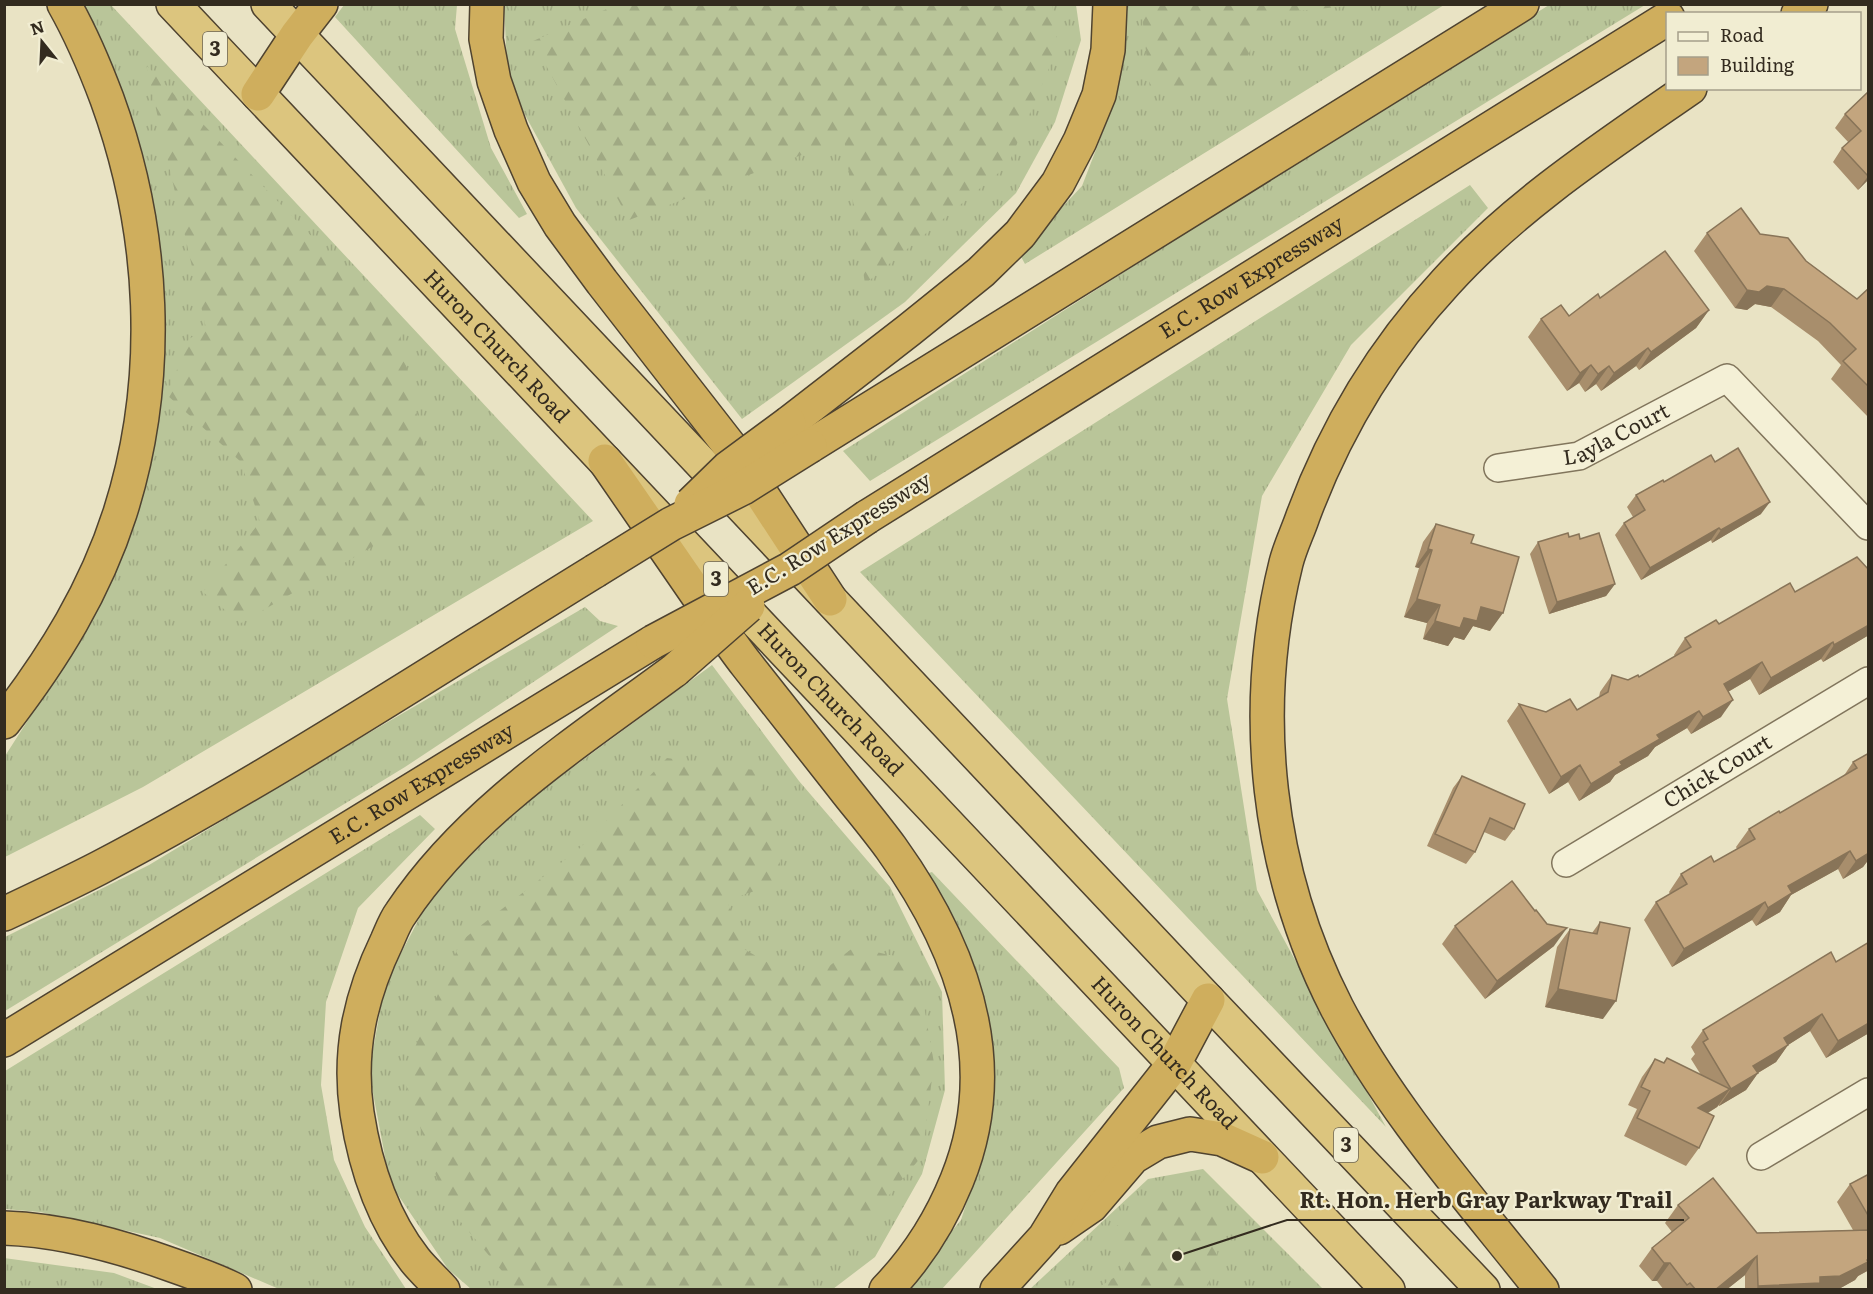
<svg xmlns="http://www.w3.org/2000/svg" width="1873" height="1294" viewBox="0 0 1873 1294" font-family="Literata,serif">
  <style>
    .grass { fill: url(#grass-tufts) }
    .forest { fill: url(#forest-firs) }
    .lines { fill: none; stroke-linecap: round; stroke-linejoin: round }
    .minor-casing { stroke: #81755c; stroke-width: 30 }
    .trunk-casing { stroke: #4f4330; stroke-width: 36 }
    .motorway-casing { stroke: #4f4330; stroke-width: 36 }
    .minor { stroke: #f4f0d6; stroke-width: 27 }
    .trunk { stroke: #dcc57e; stroke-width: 33 }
    .motorway { stroke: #cfae5d; stroke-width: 33 }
    .motorway-bridge-casing { stroke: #4f4330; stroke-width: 36; stroke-linecap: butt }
    .motorway-bridge { stroke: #cfae5d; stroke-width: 33 }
    .wall { fill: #a88e6c }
    .shaded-wall { fill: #887458 }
    .building { fill: #c3a57e; stroke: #887458; stroke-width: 1.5 }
    .labels { text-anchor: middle; stroke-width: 4.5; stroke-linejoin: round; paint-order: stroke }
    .shield { fill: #f1edd2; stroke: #6c6555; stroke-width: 1.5 }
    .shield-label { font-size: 20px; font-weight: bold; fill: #332b1f }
    .street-label { font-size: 21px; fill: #332b1f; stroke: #f1edd2 }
    .leader { fill: none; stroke: #332b1f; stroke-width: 2 }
    .callout-dot { fill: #332b1f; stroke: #f1edd2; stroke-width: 2 }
    .callout-label { font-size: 22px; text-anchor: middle; font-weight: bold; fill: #332b1f; stroke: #f1edd2; stroke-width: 4.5; stroke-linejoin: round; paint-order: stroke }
  </style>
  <defs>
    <pattern id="grass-tufts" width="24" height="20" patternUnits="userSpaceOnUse" patternTransform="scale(1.5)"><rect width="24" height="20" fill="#b9c599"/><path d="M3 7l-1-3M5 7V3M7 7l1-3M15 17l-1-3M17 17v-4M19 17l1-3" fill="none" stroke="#a0a983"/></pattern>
    <pattern id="forest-firs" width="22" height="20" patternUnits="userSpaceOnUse" patternTransform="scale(1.5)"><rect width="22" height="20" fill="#b9c599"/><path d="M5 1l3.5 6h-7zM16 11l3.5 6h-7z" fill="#a0a983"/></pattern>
  </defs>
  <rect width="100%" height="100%" fill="#e9e3c4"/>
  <!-- grass -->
  <g class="grass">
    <polygon points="76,5 111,5 593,521 143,787 5,857 5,756 71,653 161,304"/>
    <polygon points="344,5 457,5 455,29 491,148 527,214 519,218 335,17"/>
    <polygon points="504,5 1076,5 1081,40 1055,122 1016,193 905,302 742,419 576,208 508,84"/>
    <polygon points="1124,5 1444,5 1025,264 1019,253 1082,186 1109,116 1126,34"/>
    <polygon points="1549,5 1645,5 870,481 843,451 1308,155"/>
    <polygon points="1470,185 1488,208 1351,345 1262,496 1227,699 1257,890 1386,1127 860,572"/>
    <polygon points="585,607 600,621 618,626 405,767 5,1011 5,937 149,865 350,744"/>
    <polygon points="712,665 799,781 890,887 942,992 945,1090 922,1174 875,1257 833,1289 471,1289 448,1269 390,1183 369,1072 385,984 433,892 527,801"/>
    <polygon points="420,815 435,829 358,908 326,1002 321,1085 334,1160 365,1227 406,1289 279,1289 160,1238 40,1212 5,1209 5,1071"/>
    <polygon points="932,872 1119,1068 1124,1088 942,1289 903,1290 961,1220 990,1129 989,1057 922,875"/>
    <polygon points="1203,1169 1323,1289 1029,1290 1148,1179"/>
    <polygon points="4,1258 114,1273 157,1289 5,1289"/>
  </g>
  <!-- forest -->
  <g class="forest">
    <polygon points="1052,5 1058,47 1008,165 865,284 844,139 629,220 533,41 616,5"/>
    <polygon points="1141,5 1141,4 1359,5 1264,14 1236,87 1150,89"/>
    <polygon points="146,65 398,326 437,509 241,623 203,592 260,522 241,462 167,395 189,339 206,328"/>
    <polygon points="667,758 754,770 770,807 783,882 727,900 742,948 806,984 854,947 916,961 934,1063 922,1156 836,1258 788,1289 517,1289 445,1203 403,1075 461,941 580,848"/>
    <polygon points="1164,1194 1220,1205 1217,1257 1208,1286 1205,1290 1096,1289 1123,1272 1115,1227"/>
  </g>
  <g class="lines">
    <!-- minor casing -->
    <g class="minor-casing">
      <g id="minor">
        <path id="s1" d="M1498,468L1579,456L1727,378L1868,526"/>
        <path id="s2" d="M1566,863L1868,681"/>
        <polyline points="1761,1156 1868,1092"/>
      </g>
    </g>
    <!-- trunk casing -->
    <g class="trunk-casing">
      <g id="trunk">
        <path id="s3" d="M173,4L1388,1290"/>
        <polyline points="268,4 1208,1000 1483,1290"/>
      </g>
    </g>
    <!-- motorway casing -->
    <g class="motorway-casing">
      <g id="motorway">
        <polyline points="487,4 486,39 494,81 511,130 534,182 560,225 602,282 732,449 830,599"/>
        <polyline points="1798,14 1811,4"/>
        <polyline points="258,94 297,35 321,4"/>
        <polyline points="789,423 909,330 981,272 1020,234 1058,183 1080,141 1099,95 1108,50 1110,4"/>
        <polyline points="810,446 1522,4"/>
        <path d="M605,461C635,505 666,549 696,593C713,617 729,642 747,665C778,704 809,744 840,783C857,805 875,826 891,848C962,947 1005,1062 957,1180C940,1222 917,1258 886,1290"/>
        <path id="s4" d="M867,517L1668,18"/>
        <path d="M4,722C54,657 95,591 120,513C163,378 155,231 107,99C95,67 81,34 64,4"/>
        <path d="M4,914C36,899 68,884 99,868C269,779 431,672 595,571"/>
        <path id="s5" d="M4,1040L653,642"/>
        <path d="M4,1228C63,1230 120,1246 175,1266C195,1273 215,1280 235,1290"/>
        <polyline points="1059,1228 1091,1206 1133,1157 1158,1142 1190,1134 1203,1136 1222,1139 1262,1157"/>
        <path d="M443,1290C434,1280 423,1270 415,1260C382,1218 365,1165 357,1113C348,1052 360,997 387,941C391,932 395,921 401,913C469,811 578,742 675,670"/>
        <polyline points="997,1290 1045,1237 1072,1193 1174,1064 1208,1000"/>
        <path d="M1542,1290C1471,1200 1390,1109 1337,1008C1267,872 1249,712 1286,563C1290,547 1298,531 1303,516C1336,427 1382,351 1446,282C1516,205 1605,147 1690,88"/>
      </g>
    </g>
    <!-- minor -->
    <use href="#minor" class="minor"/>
    <!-- trunk -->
    <use href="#trunk" class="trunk"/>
    <!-- motorway -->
    <use href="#motorway" class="motorway"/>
    <!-- motorway-bridge casing -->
    <g class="motorway-bridge-casing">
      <g id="motorway-bridge">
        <polyline points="691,504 728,468 789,423"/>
        <polyline points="595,571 671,524 743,488 810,446"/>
        <polyline points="653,642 790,569 867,517"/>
        <polyline points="675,670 748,606"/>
      </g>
    </g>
    <!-- motorway-bridge -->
    <use href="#motorway-bridge" class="motorway-bridge"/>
  </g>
  <!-- wall -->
  <g class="wall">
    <polygon points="1869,91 1869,181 1868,180 1858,190 1833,162 1842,148 1849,143 1835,128 1845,114"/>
    <polygon points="1707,233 1760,234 1806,261 1857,299 1869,288 1869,418 1831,379 1841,365 1818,341 1771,307 1755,304 1747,310 1735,308 1694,251"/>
    <polygon points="1600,298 1709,310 1696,328 1639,370 1636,366 1601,391 1596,384 1585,392 1579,383 1567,391 1528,337 1541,319 1569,316"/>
    <polygon points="1715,462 1761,514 1712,543 1711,540 1641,580 1615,535 1624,523 1633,517 1627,507 1636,495 1664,482"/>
    <polygon points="1436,524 1471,543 1490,631 1473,626 1464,640 1454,637 1448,646 1423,639 1427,623 1404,617 1419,568 1415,567 1423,542"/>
    <polygon points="1569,537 1580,539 1615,584 1606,596 1549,614 1530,554 1538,542"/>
    <polygon points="1869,570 1869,635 1823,662 1821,659 1759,695 1750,679 1728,692 1721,717 1691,734 1687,728 1655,747 1648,756 1615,775 1610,782 1579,801 1568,782 1549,794 1507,721 1519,704 1546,712 1577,710 1599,697 1600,692 1612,675 1628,680 1639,677 1675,657 1674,655 1685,638 1795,592"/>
    <polygon points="1869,753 1869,859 1863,867 1843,879 1838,869 1791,895 1780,912 1756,926 1752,920 1672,967 1644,920 1656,902 1670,894 1669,892 1681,874 1714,862 1737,849 1736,847 1749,829 1780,813 1843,777 1853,762"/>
    <polygon points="1462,776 1514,829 1505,841 1484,832 1475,852 1466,864 1427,846 1453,788"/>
    <polygon points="1600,922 1603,1019 1545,1007 1557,947 1570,929 1592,933"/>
    <polygon points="1455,926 1554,946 1485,999 1442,944"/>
    <polygon points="1869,942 1869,1033 1826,1058 1810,1031 1788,1045 1776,1062 1758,1073 1746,1090 1719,1106 1719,1105 1717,1107 1708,1113 1699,1148 1686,1166 1624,1136 1637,1109 1628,1105 1642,1077 1655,1059 1663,1063 1667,1058 1701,1075 1691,1059 1695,1054 1691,1047 1703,1030 1836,962"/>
    <polygon points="1869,1174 1869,1270 1858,1276 1855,1280 1837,1290 1745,1290 1745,1275 1726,1290 1664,1290 1657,1281 1652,1281 1639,1266 1652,1248 1672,1232 1665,1223 1678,1205 1757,1233 1853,1230 1837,1202 1850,1184"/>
  </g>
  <!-- shaded-wall -->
  <g class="shaded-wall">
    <polygon points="1869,175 1868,180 1858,190"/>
    <polygon points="1767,286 1784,289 1771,307 1755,304 1747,310 1735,308 1747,290"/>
    <polygon points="1709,310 1696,328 1639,370 1651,352"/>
    <polygon points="1648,348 1636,366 1601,391 1614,373"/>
    <polygon points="1591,365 1579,383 1567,391 1580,373"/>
    <polygon points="1609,366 1596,384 1585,392 1598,374"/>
    <polygon points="1770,502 1761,514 1712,543 1721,530"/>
    <polygon points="1719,528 1711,540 1641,580 1650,568"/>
    <polygon points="1428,549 1432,550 1419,568 1415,567"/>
    <polygon points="1615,584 1606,596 1549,614 1557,602"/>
    <polygon points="1417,599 1440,605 1427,623 1404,617"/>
    <polygon points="1481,607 1503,613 1490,631 1473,626 1464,640 1454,637 1448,646 1423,639 1435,621 1464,618"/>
    <polygon points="1869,625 1869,635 1823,662 1834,645"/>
    <polygon points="1833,642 1821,659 1759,695 1771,678"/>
    <polygon points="1762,662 1750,679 1712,701 1724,684"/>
    <polygon points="1733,700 1721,717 1691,734 1703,717"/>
    <polygon points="1699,711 1687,728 1655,747 1648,756 1615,775 1610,782 1579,801 1591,784 1657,735"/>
    <polygon points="1580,765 1568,782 1549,794 1561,777"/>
    <polygon points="1850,851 1838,869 1791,895 1780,912 1756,926 1768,908 1788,886"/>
    <polygon points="1869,853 1869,859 1863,867 1843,879 1856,861"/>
    <polygon points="1765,902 1752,920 1672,967 1684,949"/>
    <polygon points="1567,928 1554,946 1485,999 1497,981"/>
    <polygon points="1558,989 1616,1001 1603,1019 1545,1007"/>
    <polygon points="1822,1014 1810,1031 1788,1045 1776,1062 1741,1083 1753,1066 1784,1038"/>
    <polygon points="1869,1023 1869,1033 1826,1058 1838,1041"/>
    <polygon points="1758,1073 1746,1090 1719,1106 1731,1089"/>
    <polygon points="1730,1089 1717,1107 1686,1126 1698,1108"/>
    <polygon points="1757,1256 1745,1275 1726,1290 1715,1290"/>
    <polygon points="1869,1259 1869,1270 1858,1276 1855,1280 1837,1290 1756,1290 1758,1286 1820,1277"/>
    <polygon points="1664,1263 1670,1263 1657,1281 1652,1281"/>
  </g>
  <!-- building -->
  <g class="building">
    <polygon points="1869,91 1869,175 1868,176 1842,148 1861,131 1845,114"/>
    <polygon points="1741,208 1760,234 1788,238 1806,261 1857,299 1869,288 1869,387 1843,361 1856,349 1830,323 1784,289 1767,286 1759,292 1747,290 1707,233"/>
    <polygon points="1665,251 1709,310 1651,352 1648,348 1614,373 1609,366 1598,374 1591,365 1580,373 1541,319 1561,305 1569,316 1598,294 1600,298"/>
    <polygon points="1738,448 1770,502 1721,530 1719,528 1650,568 1624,523 1645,510 1636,495 1663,480 1664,482 1711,455 1715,462"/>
    <polygon points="1436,524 1474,535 1471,543 1519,557 1503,613 1481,607 1477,621 1464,618 1460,628 1435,621 1440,605 1417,599 1432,550 1428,549"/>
    <polygon points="1568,533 1569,537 1579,534 1580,539 1599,533 1615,584 1557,602 1538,542"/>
    <polygon points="1857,557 1869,570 1869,625 1834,645 1833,642 1771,678 1762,662 1724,684 1733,700 1703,717 1699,711 1657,735 1660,739 1620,762 1622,765 1591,784 1580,765 1561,777 1519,704 1546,712 1570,699 1577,710 1608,692 1612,675 1628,680 1638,675 1639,677 1691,647 1685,638 1716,620 1719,624 1790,583 1795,592"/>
    <polygon points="1869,753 1869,853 1856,861 1850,851 1788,886 1792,893 1768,908 1765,902 1684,949 1656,902 1687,884 1681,874 1711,856 1714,862 1755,839 1749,829 1779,811 1780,813 1857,768 1853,762"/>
    <polygon points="1462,776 1525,804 1514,829 1490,818 1475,852 1435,834"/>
    <polygon points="1512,881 1535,911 1536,910 1547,924 1567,928 1497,981 1455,926"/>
    <polygon points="1600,922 1630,928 1616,1001 1558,989 1570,929 1597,934"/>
    <polygon points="1869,942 1869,1023 1838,1041 1822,1014 1784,1038 1788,1045 1753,1066 1758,1073 1731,1089 1703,1042 1708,1039 1703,1030 1831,952 1836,962"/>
    <polygon points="1667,1058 1730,1089 1698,1108 1714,1116 1699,1148 1637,1118 1650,1091 1641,1087 1655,1059 1664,1063"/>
    <polygon points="1869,1174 1869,1217 1850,1184"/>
    <polygon points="1713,1178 1757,1233 1869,1230 1869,1259 1867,1260 1868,1262 1840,1276 1820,1277 1820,1283 1758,1286 1757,1256 1715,1290 1696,1290 1690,1283 1687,1285 1670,1263 1664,1263 1652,1248 1689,1218 1678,1205"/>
  </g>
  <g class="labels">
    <!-- shield labels -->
    <g class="shield">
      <rect x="203" y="32" width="24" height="34" rx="4.5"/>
      <rect x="704" y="562" width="24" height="34" rx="4.5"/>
      <rect x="1334" y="1128" width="24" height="34" rx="4.5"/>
    </g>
    <g class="shield-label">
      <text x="215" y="56">3</text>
      <text x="716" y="586">3</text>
      <text x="1346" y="1152">3</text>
    </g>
    <!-- street labels -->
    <g class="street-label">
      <text dy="7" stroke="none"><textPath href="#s4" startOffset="453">E.C. Row Expressway</textPath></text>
      <text dy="7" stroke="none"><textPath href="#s3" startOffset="471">Huron Church Road</textPath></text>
      <text dy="7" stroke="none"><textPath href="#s1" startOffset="124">Layla Court</textPath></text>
      <text transform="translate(839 534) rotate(-32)" y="7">E.C. Row Expressway</text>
      <text dy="7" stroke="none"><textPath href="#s3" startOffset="957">Huron Church Road</textPath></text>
      <text dy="7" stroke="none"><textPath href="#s2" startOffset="177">Chick Court</textPath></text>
      <text dy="7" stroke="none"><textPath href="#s5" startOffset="490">E.C. Row Expressway</textPath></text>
      <text dy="7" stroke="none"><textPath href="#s3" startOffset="1443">Huron Church Road</textPath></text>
    </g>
  </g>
  <!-- callouts -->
  <path class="leader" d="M1177 1256L1287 1220H1684"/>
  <circle class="callout-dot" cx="1177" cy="1256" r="6"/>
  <g class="callout-label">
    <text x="1486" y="1208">Rt. Hon. Herb Gray Parkway Trail</text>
  </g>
  <!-- border -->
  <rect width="1873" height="1294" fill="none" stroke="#332b1f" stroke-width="12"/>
  <!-- legend -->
  <rect x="1666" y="12" width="195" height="78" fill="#f1edd2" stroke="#a59f8a" stroke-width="1.5"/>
  <rect x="1678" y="32" width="30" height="9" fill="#f4f0d6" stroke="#a59f8a" stroke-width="1.5"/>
  <text x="1720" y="42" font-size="18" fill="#332b1f">Road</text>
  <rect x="1678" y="57" width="30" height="18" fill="#c3a57e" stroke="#a59f8a" stroke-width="1.5"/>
  <text x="1720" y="72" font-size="18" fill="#332b1f">Building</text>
  <!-- north arrow -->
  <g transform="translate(42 42) rotate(342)" stroke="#f1edd2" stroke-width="4.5" paint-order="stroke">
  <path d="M0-4.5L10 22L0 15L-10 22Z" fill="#332b1f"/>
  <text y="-9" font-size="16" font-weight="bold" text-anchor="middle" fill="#332b1f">N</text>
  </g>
</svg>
